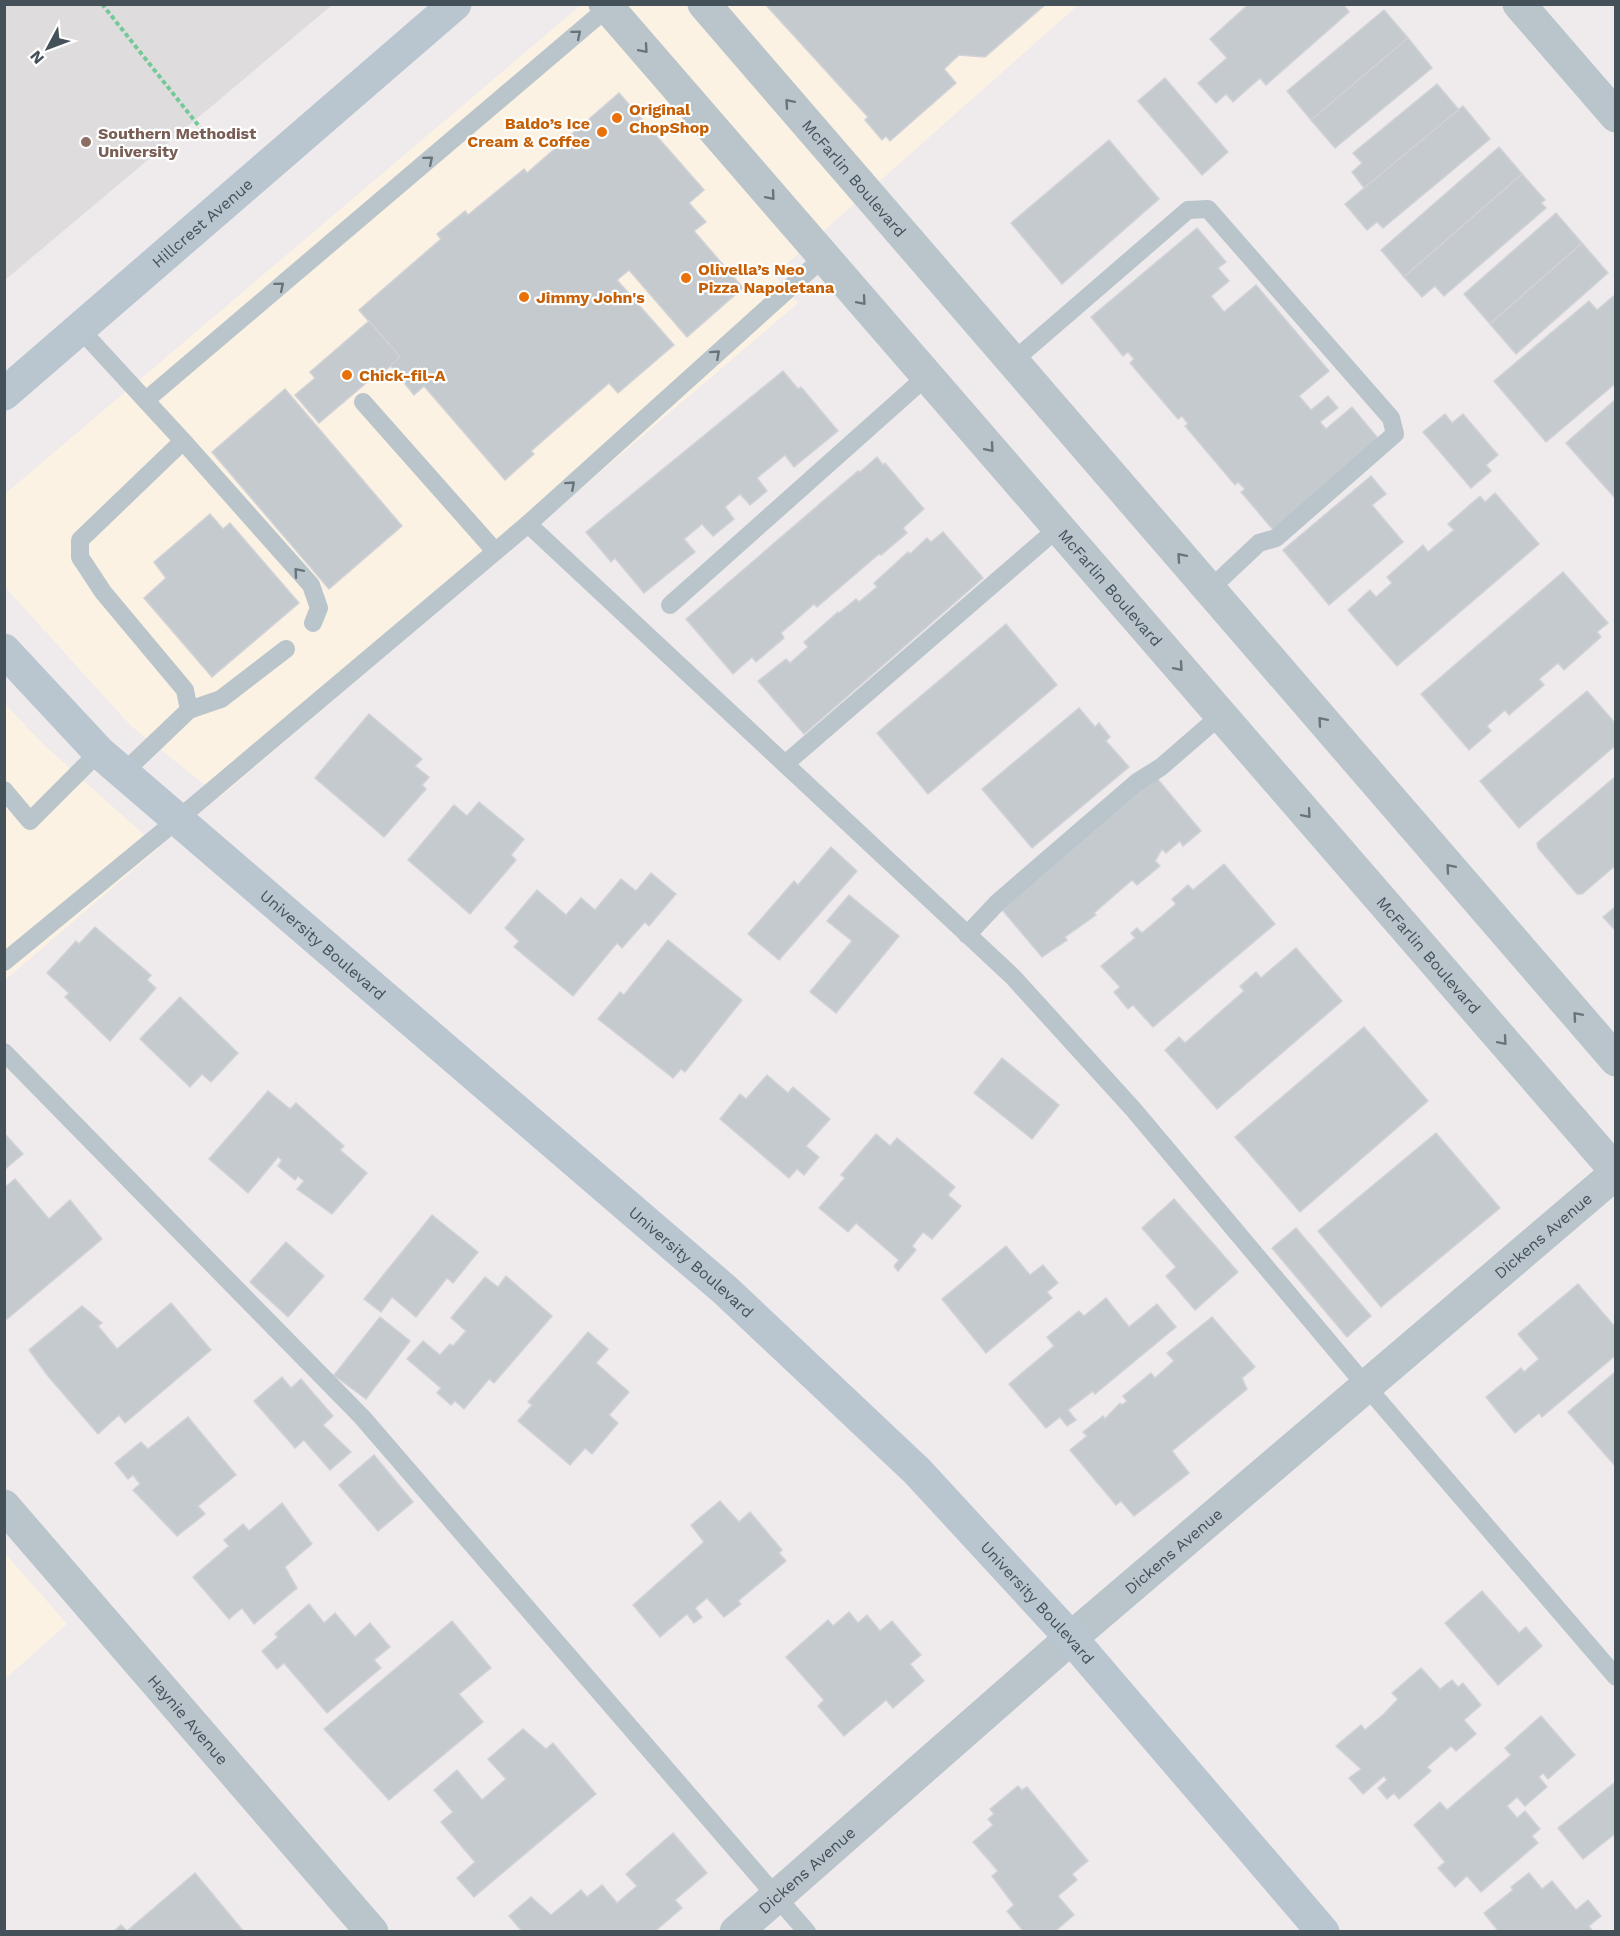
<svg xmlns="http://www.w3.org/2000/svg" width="1620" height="1936" viewBox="0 0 1620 1936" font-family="'Work Sans',sans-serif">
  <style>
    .commercial { fill: #fbf2e3 }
    .education { fill: #dfdcdd }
    .building { fill: #c5cacf; stroke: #d0d2d7; stroke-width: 1.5 }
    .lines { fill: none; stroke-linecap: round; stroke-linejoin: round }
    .path { stroke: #73c998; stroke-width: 4; stroke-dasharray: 4.5 3; stroke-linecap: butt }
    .lane { stroke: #bac5cb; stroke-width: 18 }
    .street { stroke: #bac5cb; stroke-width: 33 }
    .secondary { stroke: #b9c6d0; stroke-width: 33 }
    .oneway { stroke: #68747a }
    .food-dot { fill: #e8710a; stroke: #fff; stroke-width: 2 }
    .education-dot { fill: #8d6e63; stroke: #fff; stroke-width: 2 }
    .labels { text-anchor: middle; stroke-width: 4.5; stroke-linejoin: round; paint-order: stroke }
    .food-label { font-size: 16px; font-weight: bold; fill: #c56008; stroke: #fff; text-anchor: start }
    .education-label { font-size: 16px; font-weight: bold; fill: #785e54; stroke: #fff; text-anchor: start }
    .street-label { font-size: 16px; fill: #455158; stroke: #fff }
  </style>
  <rect width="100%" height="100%" fill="#efebec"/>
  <!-- commercial -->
  <g class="commercial">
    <polygon points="581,5 1078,5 774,275 798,303 220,797 131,726 5,587 5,494"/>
    <polygon points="4,703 45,746 159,848 5,980"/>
    <polygon points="4,1552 67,1624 5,1679 4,1679"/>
  </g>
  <!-- education -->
  <polygon class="education" points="5,4 332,4 332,5 5,280"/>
  <!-- building -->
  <g class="building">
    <polygon points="765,4 1046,4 985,57 959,55 944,69 956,83 890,141 886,136 882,140 865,120 868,117"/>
    <polygon points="1249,4 1343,4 1349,12 1266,85 1260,78 1233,102 1226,94 1216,103 1198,83 1227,58 1210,39"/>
    <polygon points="1384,10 1408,38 1311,120 1287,91"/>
    <polygon points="1408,38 1432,68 1335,148 1311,120"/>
    <polygon points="1165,78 1228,152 1202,175 1138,101"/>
    <polygon points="1437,84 1459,110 1364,188 1352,172 1362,163 1353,153"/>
    <polygon points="619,93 704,190 689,203 706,222 694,231 743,288 687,337 629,270 617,280 674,345 618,393 609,383 531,451 534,454 505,480 424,386 414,395 390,365 400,357 359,310 441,239 437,234 465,211 468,215 524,169 527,173"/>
    <polygon points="1463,106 1490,139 1383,228 1377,222 1367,230 1345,204"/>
    <polygon points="1109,140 1159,199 1062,284 1011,223"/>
    <polygon points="1499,147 1522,174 1404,277 1381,250"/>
    <polygon points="1522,174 1545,200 1541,203 1546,208 1444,296 1435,286 1422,297 1404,277"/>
    <polygon points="1556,213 1582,243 1490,324 1464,294"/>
    <polygon points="1197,228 1226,262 1218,268 1229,281 1211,296 1224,312 1256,285 1329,371 1299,396 1311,410 1328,396 1338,408 1320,422 1326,429 1352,407 1381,442 1275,532 1241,492 1245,489 1238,482 1235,485 1185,426 1188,424 1182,416 1178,419 1130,363 1134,359 1128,352 1123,356 1091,317"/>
    <polygon points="1582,243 1608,273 1516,354 1490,324"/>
    <polygon points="1616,294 1616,383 1546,442 1494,381 1589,301 1597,310"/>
    <polygon points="369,321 400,357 374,381 372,378 319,423 295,395 315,378 310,372"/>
    <polygon points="783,371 798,389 801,387 838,431 794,467 785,455 757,478 767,491 750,505 740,494 725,507 734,519 713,536 702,524 684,539 695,552 644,593 615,558 611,562 586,532"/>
    <polygon points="285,389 402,526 329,589 212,452"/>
    <polygon points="1616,399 1616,499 1566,443"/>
    <polygon points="1445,414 1452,423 1463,414 1498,455 1486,465 1491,471 1471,488 1423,432"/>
    <polygon points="877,457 883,465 885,463 924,509 903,528 907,533 881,555 879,554 817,607 814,604 781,633 784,638 756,662 752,657 733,674 686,619 858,471 860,472"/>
    <polygon points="1371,476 1386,494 1372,505 1403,542 1329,605 1283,550"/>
    <polygon points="1495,493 1539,544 1397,666 1348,610 1370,590 1376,597 1392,583 1387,577 1423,545 1428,552 1454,530 1448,524 1480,496 1485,502"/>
    <polygon points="210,514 223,529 230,523 299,603 212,677 144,598 166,578 154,562"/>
    <polygon points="943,532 983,578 804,734 758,681 786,659 790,663 808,647 804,642 838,612 839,613 856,599 859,602 877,587 874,583 908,552 910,554 927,538 931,542"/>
    <polygon points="1563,572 1608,623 1597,632 1601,637 1564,670 1558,663 1539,679 1544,685 1509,715 1505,710 1487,726 1491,731 1469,750 1421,694"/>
    <polygon points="1006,624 1057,685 928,794 877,733"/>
    <polygon points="1587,691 1616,724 1616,745 1519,828 1480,781"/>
    <polygon points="1079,708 1095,727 1099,723 1110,737 1106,741 1129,767 1032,848 982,789"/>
    <polygon points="369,714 422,759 415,766 429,777 422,785 426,789 384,837 315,778"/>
    <polygon points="1155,776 1201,831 1183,846 1180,841 1166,853 1162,849 1155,861 1160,866 1137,885 1132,880 1094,913 1096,915 1065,937 1067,940 1042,957 999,906"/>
    <polygon points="1616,776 1616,865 1582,894 1577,894 1538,848 1537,843"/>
    <polygon points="479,802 524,839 511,855 516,860 470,914 408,860 454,805 467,816"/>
    <polygon points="831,847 857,871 779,960 748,934 794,881 798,885"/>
    <polygon points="1224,864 1275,924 1153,1027 1133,1005 1128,1009 1114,992 1120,987 1101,966 1135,938 1131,933 1137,928 1142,933 1176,904 1172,899 1188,885 1193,890"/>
    <polygon points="651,873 676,894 649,926 645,922 622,948 617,943 573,996 514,947 519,941 505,928 537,890 566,915 581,898 595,910 621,879 636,891"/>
    <polygon points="849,895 899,936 836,1013 810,992 852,941 827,921"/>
    <polygon points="1616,906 1616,931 1603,917"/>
    <polygon points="95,927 151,975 147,980 156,988 110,1041 65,997 69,993 47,973 76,941 79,944"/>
    <polygon points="668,940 742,1000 685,1072 681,1069 673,1078 598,1019 620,992 624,995"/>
    <polygon points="1296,948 1342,1001 1217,1109 1165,1050 1179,1037 1185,1043 1244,991 1240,986 1256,972 1261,978"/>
    <polygon points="180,997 238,1053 211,1082 202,1074 190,1087 140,1039"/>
    <polygon points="1364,1027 1428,1101 1300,1212 1235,1137"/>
    <polygon points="1002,1058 1059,1105 1032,1139 974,1093"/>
    <polygon points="767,1075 788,1093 793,1087 830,1119 806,1146 819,1157 804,1175 797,1169 789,1178 720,1119 740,1094 746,1099"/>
    <polygon points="268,1091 290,1109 296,1103 344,1146 340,1150 367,1173 332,1214 297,1189 304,1181 298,1176 295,1180 278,1166 282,1160 278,1157 248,1193 209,1159"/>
    <polygon points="4,1133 23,1154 4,1170"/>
    <polygon points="1436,1133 1500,1208 1381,1307 1318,1231"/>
    <polygon points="876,1134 890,1146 897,1138 955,1187 948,1195 961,1206 932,1239 923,1232 912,1246 916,1250 898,1271 894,1266 899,1260 856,1223 848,1232 819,1208 845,1178 841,1175"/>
    <polygon points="15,1179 49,1219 70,1200 102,1239 7,1319 4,1316 4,1188"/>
    <polygon points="1174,1199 1238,1272 1195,1310 1166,1276 1176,1267 1142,1228"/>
    <polygon points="432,1215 478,1252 453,1283 447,1278 416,1317 392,1297 381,1312 364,1299"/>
    <polygon points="1296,1228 1371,1316 1347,1337 1272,1248"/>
    <polygon points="286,1242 324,1276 288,1317 250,1282"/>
    <polygon points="1006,1246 1030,1275 1043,1265 1058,1283 1047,1292 1052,1298 986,1353 942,1299"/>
    <polygon points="506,1276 552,1316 494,1383 489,1379 464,1409 455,1401 451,1405 437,1393 441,1388 407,1359 423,1341 440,1355 450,1344 453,1346 466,1331 451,1318 485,1277 498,1287"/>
    <polygon points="1578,1284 1616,1328 1616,1355 1542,1417 1539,1413 1515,1433 1486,1397 1521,1368 1524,1372 1539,1359 1518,1334"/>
    <polygon points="1106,1298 1129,1327 1157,1304 1176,1327 1095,1394 1093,1391 1068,1410 1076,1420 1067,1426 1060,1417 1046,1428 1009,1384 1054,1346 1047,1337 1079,1311 1084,1316"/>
    <polygon points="171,1303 211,1350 125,1423 119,1415 98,1434 48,1376 29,1350 82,1306 102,1323 98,1326 117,1349"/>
    <polygon points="380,1317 410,1341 366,1399 334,1375"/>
    <polygon points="1212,1317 1255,1367 1242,1378 1247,1389 1172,1451 1189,1473 1134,1516 1121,1501 1116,1505 1070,1450 1087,1436 1083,1432 1103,1416 1105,1419 1120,1403 1122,1405 1127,1401 1123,1396 1151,1373 1155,1378 1174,1361 1167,1353"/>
    <polygon points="588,1332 608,1349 596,1363 629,1392 609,1415 618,1423 592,1454 585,1448 570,1465 518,1421 532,1405 528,1402"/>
    <polygon points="1615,1372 1616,1373 1616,1467 1568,1412"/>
    <polygon points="282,1377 291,1388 301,1379 333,1416 323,1425 351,1452 330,1470 304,1440 295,1448 254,1401"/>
    <polygon points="188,1417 236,1475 198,1506 205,1514 177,1536 133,1490 140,1484 133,1475 128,1479 115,1463 141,1442 148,1449"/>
    <polygon points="374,1455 413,1502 378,1531 339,1485"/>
    <polygon points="720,1501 739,1522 750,1512 782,1550 779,1553 786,1561 738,1601 741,1604 724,1617 707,1598 695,1608 702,1617 694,1623 687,1614 660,1637 633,1605 704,1542 691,1525"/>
    <polygon points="282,1503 312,1544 285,1567 297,1588 254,1624 242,1608 229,1619 193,1577 229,1546 224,1540 243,1524 249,1531"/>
    <polygon points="1482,1591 1519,1633 1526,1627 1542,1646 1498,1685 1445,1623"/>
    <polygon points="309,1604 324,1623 335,1613 355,1637 370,1623 390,1647 374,1660 381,1668 327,1713 284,1663 277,1669 262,1651 278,1637 275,1634"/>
    <polygon points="849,1612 858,1623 867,1615 880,1631 892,1621 921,1655 910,1664 924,1681 893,1708 886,1700 844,1736 818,1706 824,1700 786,1657 828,1620 833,1626"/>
    <polygon points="452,1621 491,1668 459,1694 483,1722 389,1800 324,1729"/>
    <polygon points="1421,1668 1440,1689 1452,1680 1458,1687 1463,1683 1481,1705 1464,1720 1476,1734 1456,1751 1451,1746 1427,1767 1431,1771 1399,1799 1394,1793 1387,1799 1378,1788 1387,1780 1384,1776 1363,1794 1349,1778 1361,1769 1336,1746 1361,1725 1365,1730 1384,1714 1398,1699 1392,1693"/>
    <polygon points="1541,1716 1575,1755 1548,1779 1543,1773 1539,1777 1547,1787 1525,1806 1517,1797 1507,1806 1517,1818 1525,1811 1540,1829 1532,1836 1538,1843 1481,1892 1467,1876 1455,1887 1438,1868 1445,1862 1414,1825 1440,1802 1447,1810 1511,1755 1505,1748"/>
    <polygon points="523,1729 546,1749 553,1743 596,1794 474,1897 457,1878 475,1862 441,1822 453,1812 434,1790 457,1770 482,1800 506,1779 488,1759"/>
    <polygon points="1614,1783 1616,1833 1583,1859 1558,1828"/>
    <polygon points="1018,1786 1022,1790 1027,1787 1088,1861 1072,1874 1077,1880 1058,1896 1074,1915 1054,1932 1024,1932 1007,1911 1014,1905 992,1876 998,1871 973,1842 993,1825 988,1819 994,1814 990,1809"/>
    <polygon points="673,1833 707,1873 675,1900 682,1908 654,1932 519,1932 521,1930 509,1916 531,1897 551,1915 581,1890 587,1897 602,1885 617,1903 637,1886 626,1874"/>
    <polygon points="195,1873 244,1932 113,1932 121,1925 127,1931"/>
    <polygon points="1529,1873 1542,1889 1552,1881 1576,1910 1588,1900 1601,1916 1589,1926 1593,1932 1499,1932 1484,1913 1513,1890 1511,1887"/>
  </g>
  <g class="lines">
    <!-- path -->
    <polyline class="path" points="102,4 202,130"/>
    <!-- lane -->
    <g class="lane">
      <polyline points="80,329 183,441 80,540 80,557 103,592 185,690 189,710 123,773"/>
      <polyline points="1012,362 1188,210 1208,209 1391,418 1395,434 1276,538 1259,543 1209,590"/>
      <polyline points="146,400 612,4"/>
      <polyline points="363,402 495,551"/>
      <polyline points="183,441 311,585 319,608 313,623"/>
      <polyline points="528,524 1013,977 1133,1109 1366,1386 1616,1677"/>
      <polyline points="670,605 927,376"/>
      <polyline points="189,710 221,699 286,649"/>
      <polyline points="785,764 1058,528"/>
      <polyline points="4,790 30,821 99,752"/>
      <polyline points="967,935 998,902 1137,782 1161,767 1221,715"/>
      <polyline points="4,962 177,820 528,524 824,257"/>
      <polyline points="4,1052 362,1417 807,1932"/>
    </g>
    <!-- street -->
    <g class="street">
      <path id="s1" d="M605,4L1616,1171"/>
      <path id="s2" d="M704,4L1616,1060"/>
      <polyline points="1519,4 1616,116"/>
      <path id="s3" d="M4,1506L372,1932"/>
      <path id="s4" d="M736,1932L1071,1638L1616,1173"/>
    </g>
    <!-- secondary -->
    <g class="secondary">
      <path id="s5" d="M4,394L455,4"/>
      <path id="s6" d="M4,650L99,752L725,1290L917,1471L1071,1638L1323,1932"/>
    </g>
  </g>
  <!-- one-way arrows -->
  <defs><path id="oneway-chevron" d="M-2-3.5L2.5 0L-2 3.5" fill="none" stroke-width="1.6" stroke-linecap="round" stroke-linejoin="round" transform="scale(1.5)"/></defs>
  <g class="oneway">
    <use href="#oneway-chevron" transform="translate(577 34) rotate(-40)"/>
    <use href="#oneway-chevron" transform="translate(644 49) rotate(49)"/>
    <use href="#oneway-chevron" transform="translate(789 103) rotate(-131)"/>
    <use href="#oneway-chevron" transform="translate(429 160) rotate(-40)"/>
    <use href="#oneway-chevron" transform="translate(771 196) rotate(49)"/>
    <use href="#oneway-chevron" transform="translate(280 286) rotate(-40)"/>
    <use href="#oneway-chevron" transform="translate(862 301) rotate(49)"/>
    <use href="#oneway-chevron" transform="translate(716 354) rotate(-42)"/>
    <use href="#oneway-chevron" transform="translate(990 448) rotate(49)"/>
    <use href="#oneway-chevron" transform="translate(571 485) rotate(-42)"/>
    <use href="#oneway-chevron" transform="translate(1181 557) rotate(-131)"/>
    <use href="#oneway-chevron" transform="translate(298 572) rotate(-131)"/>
    <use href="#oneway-chevron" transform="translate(1179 667) rotate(49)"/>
    <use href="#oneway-chevron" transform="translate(1322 721) rotate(-131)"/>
    <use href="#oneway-chevron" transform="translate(1307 814) rotate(49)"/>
    <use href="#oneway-chevron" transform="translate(1450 868) rotate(-131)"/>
    <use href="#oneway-chevron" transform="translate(1577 1016) rotate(-131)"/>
    <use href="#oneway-chevron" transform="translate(1503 1041) rotate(49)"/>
  </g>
  <!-- markers -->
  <g class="food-dot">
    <circle cx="617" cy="118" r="6"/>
    <circle cx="602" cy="132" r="6"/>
    <circle cx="686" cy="278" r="6"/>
    <circle cx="524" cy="297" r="6"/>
    <circle cx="347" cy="375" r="6"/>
  </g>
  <circle class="education-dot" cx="86" cy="142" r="6"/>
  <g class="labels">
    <!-- food labels -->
    <g class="food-label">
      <text x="629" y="115">Original<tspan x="629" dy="18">ChopShop</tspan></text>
      <text x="590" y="129" text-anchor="end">Baldo’s Ice<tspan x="590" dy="18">Cream &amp; Coffee</tspan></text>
      <text x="698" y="275">Olivella’s Neo<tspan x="698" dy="18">Pizza Napoletana</tspan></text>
      <text x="536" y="303">Jimmy John's</text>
      <text x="359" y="381">Chick-fil-A</text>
    </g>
    <!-- education labels -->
    <g class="education-label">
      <text x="98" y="139">Southern Methodist<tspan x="98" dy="18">University</tspan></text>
    </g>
    <!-- street labels -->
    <g class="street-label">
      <text dy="6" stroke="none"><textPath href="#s2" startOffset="230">McFarlin Boulevard</textPath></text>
      <text dy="6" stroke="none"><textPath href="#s5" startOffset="262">Hillcrest Avenue</textPath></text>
      <text dy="6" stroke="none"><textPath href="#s1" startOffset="772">McFarlin Boulevard</textPath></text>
      <text dy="6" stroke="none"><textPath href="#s6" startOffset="435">University Boulevard</textPath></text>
      <text dy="6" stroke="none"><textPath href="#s1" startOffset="1258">McFarlin Boulevard</textPath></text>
      <text dy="6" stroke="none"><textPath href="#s4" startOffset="1066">Dickens Avenue</textPath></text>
      <text dy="6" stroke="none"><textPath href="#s6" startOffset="921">University Boulevard</textPath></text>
      <text dy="6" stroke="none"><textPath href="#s4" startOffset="580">Dickens Avenue</textPath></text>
      <text dy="6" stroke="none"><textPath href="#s6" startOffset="1407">University Boulevard</textPath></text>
      <text dy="6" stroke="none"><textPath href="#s3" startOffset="282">Haynie Avenue</textPath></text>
      <text dy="6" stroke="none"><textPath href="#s4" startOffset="94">Dickens Avenue</textPath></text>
    </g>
  </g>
  <!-- border -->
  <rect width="1620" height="1936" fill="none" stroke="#455158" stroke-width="12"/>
  <!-- north arrow -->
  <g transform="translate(48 48) rotate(229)" stroke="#ffffff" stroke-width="4.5" paint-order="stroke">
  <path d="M0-4.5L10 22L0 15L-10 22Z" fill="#455158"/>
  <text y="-9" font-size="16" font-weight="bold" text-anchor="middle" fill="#455158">N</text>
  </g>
</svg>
